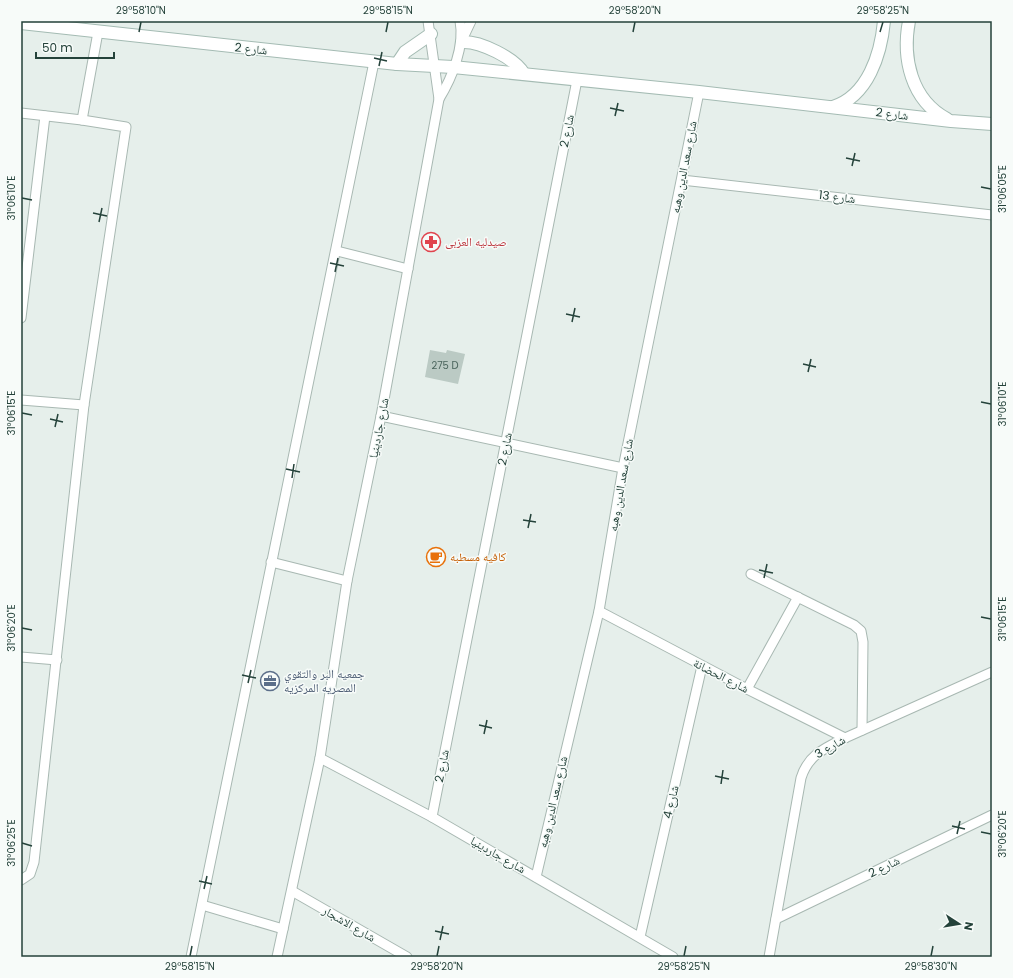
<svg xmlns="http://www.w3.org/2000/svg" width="1013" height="978" viewBox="0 0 1013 978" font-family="Poppins,'Noto Naskh Arabic',sans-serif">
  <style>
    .building { fill: #bbcac4 }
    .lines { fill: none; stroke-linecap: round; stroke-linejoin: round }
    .street-casing { stroke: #a8b8b2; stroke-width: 11 }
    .secondary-casing { stroke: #a4bbb3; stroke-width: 14 }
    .street { stroke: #fff; stroke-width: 9 }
    .secondary { stroke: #fff; stroke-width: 12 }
    .ticks { fill: none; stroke: #24423a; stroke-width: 1.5 }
    .labels { text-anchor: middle; stroke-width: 3; stroke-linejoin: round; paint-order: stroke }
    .number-label { font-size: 10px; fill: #4a645c }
    .street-label { font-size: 12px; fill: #24423a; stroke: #f7fbf9 }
    .health-label { font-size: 12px; fill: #be3a42; stroke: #f7fbf9; text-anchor: start }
    .food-label { font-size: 12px; fill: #c56008; stroke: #f7fbf9; text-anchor: start }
    .service-label { font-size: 12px; fill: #4e5e75; stroke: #f7fbf9; text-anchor: start }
    .neatline { fill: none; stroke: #24423a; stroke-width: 1.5 }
    .ticks-label { font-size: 10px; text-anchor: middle; fill: #24423a }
  </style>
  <rect width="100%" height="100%" fill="#e6efeb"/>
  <!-- building -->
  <polygon class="building" points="430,350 446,353 447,350 465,354 458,384 425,377"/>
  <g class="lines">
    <!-- street casing -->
    <g class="street-casing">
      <g id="street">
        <polyline points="463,38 471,21"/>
        <path d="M439,99C452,78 465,46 460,21"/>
        <polyline points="21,113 82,120 126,127 84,405 34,862 30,874 21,880"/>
        <polyline points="82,120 98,32"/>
        <polyline points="682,180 992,215"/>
        <polyline points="337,251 408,269"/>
        <polyline points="21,318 45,116"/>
        <polyline points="21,400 84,405"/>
        <polyline points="381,416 623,468"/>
        <polyline points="271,562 347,581"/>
        <polyline points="751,574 854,625 861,631 863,642 862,730"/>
        <polyline points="599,611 747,689 845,738"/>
        <polyline points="21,657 57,660"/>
        <polyline points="747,689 798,597"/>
        <polyline points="320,758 432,817 673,957"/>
        <polyline points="432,817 577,80"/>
        <polyline points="536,877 599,611 623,468 699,92"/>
        <polyline points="292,891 407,957"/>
        <polyline points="202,905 283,929"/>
        <polyline points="776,919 992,815"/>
        <polyline points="640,937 702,666"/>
        <polyline points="191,957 374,62"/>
        <polyline points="277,957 320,758 347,581 381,416 439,99 428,21"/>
        <path d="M769,957L801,778C808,755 825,748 845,738L992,672"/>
      </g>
    </g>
    <!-- secondary casing -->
    <g class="secondary-casing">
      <g id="secondary">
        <path d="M909,21C902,58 911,100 947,119"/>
        <polyline points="21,23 397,64 453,67 699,92 951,121 992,124"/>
        <path d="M462,42C480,41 515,58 524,74"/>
        <polyline points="397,64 405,52 431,34"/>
        <path d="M833,107C868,96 881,54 884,21"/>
      </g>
    </g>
    <!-- street -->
    <use href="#street" class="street"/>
    <!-- secondary -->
    <use href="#secondary" class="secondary"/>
  </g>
  <!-- ticks -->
  <path class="ticks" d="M139,32L141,22M386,32L388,22M633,32L635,22M880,32L883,22M374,58L387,61M379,66L382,52M610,108L624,111M615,116L618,103M846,158L860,161M852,166L855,153M981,187L991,189M22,198L32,200M93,213L107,216M99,222L102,208M330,263L344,266M335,272L338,258M566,314L580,317M572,322L575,308M803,364L816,367M808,372L811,359M981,402L991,404M22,413L32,415M50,419L63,422M55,427L58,414M286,469L300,472M292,478L294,464M523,520L536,522M528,528L531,514M759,570L773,573M764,578L767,564M981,617L991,619M22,628L32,630M242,675L256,678M248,683L251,670M479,725L492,728M484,734L487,720M715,776L729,779M721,784L723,770M952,826L965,829M981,832L991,834M957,834L960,821M22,843L32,846M199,881L212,884M204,889L207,876M435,931L449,934M440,940L443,926M190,956L192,946M437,956L439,946M684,956L686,946M931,956L933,946"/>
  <!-- icons -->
  <defs>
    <g id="pharmacy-ring" transform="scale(1)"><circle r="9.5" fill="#f7fbf9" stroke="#e0444e" stroke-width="1.5"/><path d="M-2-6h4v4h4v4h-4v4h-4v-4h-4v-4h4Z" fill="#e0444e"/></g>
    <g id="cafe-ring" transform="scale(1)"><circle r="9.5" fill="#f7fbf9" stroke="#e8710a" stroke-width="1.5"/><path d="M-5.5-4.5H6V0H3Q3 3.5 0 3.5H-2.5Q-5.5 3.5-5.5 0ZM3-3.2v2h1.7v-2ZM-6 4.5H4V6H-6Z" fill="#e8710a"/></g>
    <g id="office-ring" transform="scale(1)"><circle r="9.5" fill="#f7fbf9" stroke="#5c6f8a" stroke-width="1.5"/><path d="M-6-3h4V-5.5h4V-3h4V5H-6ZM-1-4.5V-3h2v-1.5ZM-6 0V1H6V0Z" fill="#5c6f8a"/></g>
  </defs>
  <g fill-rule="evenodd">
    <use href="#pharmacy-ring" x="431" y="242"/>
    <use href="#cafe-ring" x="436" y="557"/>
    <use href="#office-ring" x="270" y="681"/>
  </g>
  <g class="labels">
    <!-- number labels -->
    <g class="number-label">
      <text x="445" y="369">275 D</text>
    </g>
    <!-- street labels -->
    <g class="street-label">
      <text transform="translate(251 49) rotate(6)" y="4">شارع 2</text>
      <text transform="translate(892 114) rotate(7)" y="4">شارع 2</text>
      <text transform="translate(567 131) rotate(-79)" y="4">شارع 2</text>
      <text transform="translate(684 167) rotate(-79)" y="4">شارع سعد الدين وهبه</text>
      <text transform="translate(837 197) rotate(7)" y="4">شارع 13</text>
      <text transform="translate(379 428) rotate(-79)" y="4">شارع جاردينيا</text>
      <text transform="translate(505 449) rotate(-79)" y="4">شارع 2</text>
      <text transform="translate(621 485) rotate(-80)" y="4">شارع سعد الدين وهبه</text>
      <text transform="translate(721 676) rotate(27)" y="4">شارع الحضانة</text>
      <text transform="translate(830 747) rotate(-30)" y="4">شارع 3</text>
      <text transform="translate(442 766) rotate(-79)" y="4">شارع 2</text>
      <text transform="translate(553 802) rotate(-77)" y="4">شارع سعد الدين وهبه</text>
      <text transform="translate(671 802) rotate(-77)" y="4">شارع 4</text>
      <text transform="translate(498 855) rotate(30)" y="4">شارع جاردينيا</text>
      <text transform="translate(884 867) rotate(-26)" y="4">شارع 2</text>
      <text transform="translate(349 924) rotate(30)" y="4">شارع الاشجار</text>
    </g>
    <!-- health labels -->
    <g class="health-label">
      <text x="445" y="246">صيدليه العزبى</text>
    </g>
    <!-- food labels -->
    <g class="food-label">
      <text x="450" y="561">كافيه مسطبه</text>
    </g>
    <!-- service labels -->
    <g class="service-label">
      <text x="284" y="678">جمعيه البر والتقوي<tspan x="284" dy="14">المصريه المركزيه</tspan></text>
    </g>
  </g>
  <!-- border -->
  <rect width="1013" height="978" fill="none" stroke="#f7fbf9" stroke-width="44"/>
  <!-- north arrow -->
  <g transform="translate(959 924) rotate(102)" stroke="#f7fbf9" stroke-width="3" paint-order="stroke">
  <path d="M0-3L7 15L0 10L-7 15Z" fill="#24423a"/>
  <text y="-6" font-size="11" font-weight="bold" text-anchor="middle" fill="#24423a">N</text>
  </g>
  <!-- scale -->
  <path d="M36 52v6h78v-6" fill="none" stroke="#24423a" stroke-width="2"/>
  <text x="42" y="52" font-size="12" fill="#24423a" stroke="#f7fbf9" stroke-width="3" paint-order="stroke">50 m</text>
  <rect x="22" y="22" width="969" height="934" class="neatline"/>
  <g class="ticks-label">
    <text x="141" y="14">29°58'10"N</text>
    <text x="388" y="14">29°58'15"N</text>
    <text x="635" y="14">29°58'20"N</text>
    <text x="883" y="14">29°58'25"N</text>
    <text transform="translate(1002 189) rotate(-90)" y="4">31°06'05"E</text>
    <text transform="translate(11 198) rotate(-90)" y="4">31°06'10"E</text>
    <text transform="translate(1002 404) rotate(-90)" y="4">31°06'10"E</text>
    <text transform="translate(11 413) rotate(-90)" y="4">31°06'15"E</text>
    <text transform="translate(1002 619) rotate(-90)" y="4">31°06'15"E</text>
    <text transform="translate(11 628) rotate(-90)" y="4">31°06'20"E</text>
    <text transform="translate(1002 834) rotate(-90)" y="4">31°06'20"E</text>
    <text transform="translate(11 843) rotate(-90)" y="4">31°06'25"E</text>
    <text x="190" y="970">29°58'15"N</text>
    <text x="437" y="970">29°58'20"N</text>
    <text x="684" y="970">29°58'25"N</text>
    <text x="931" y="970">29°58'30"N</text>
  </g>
</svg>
